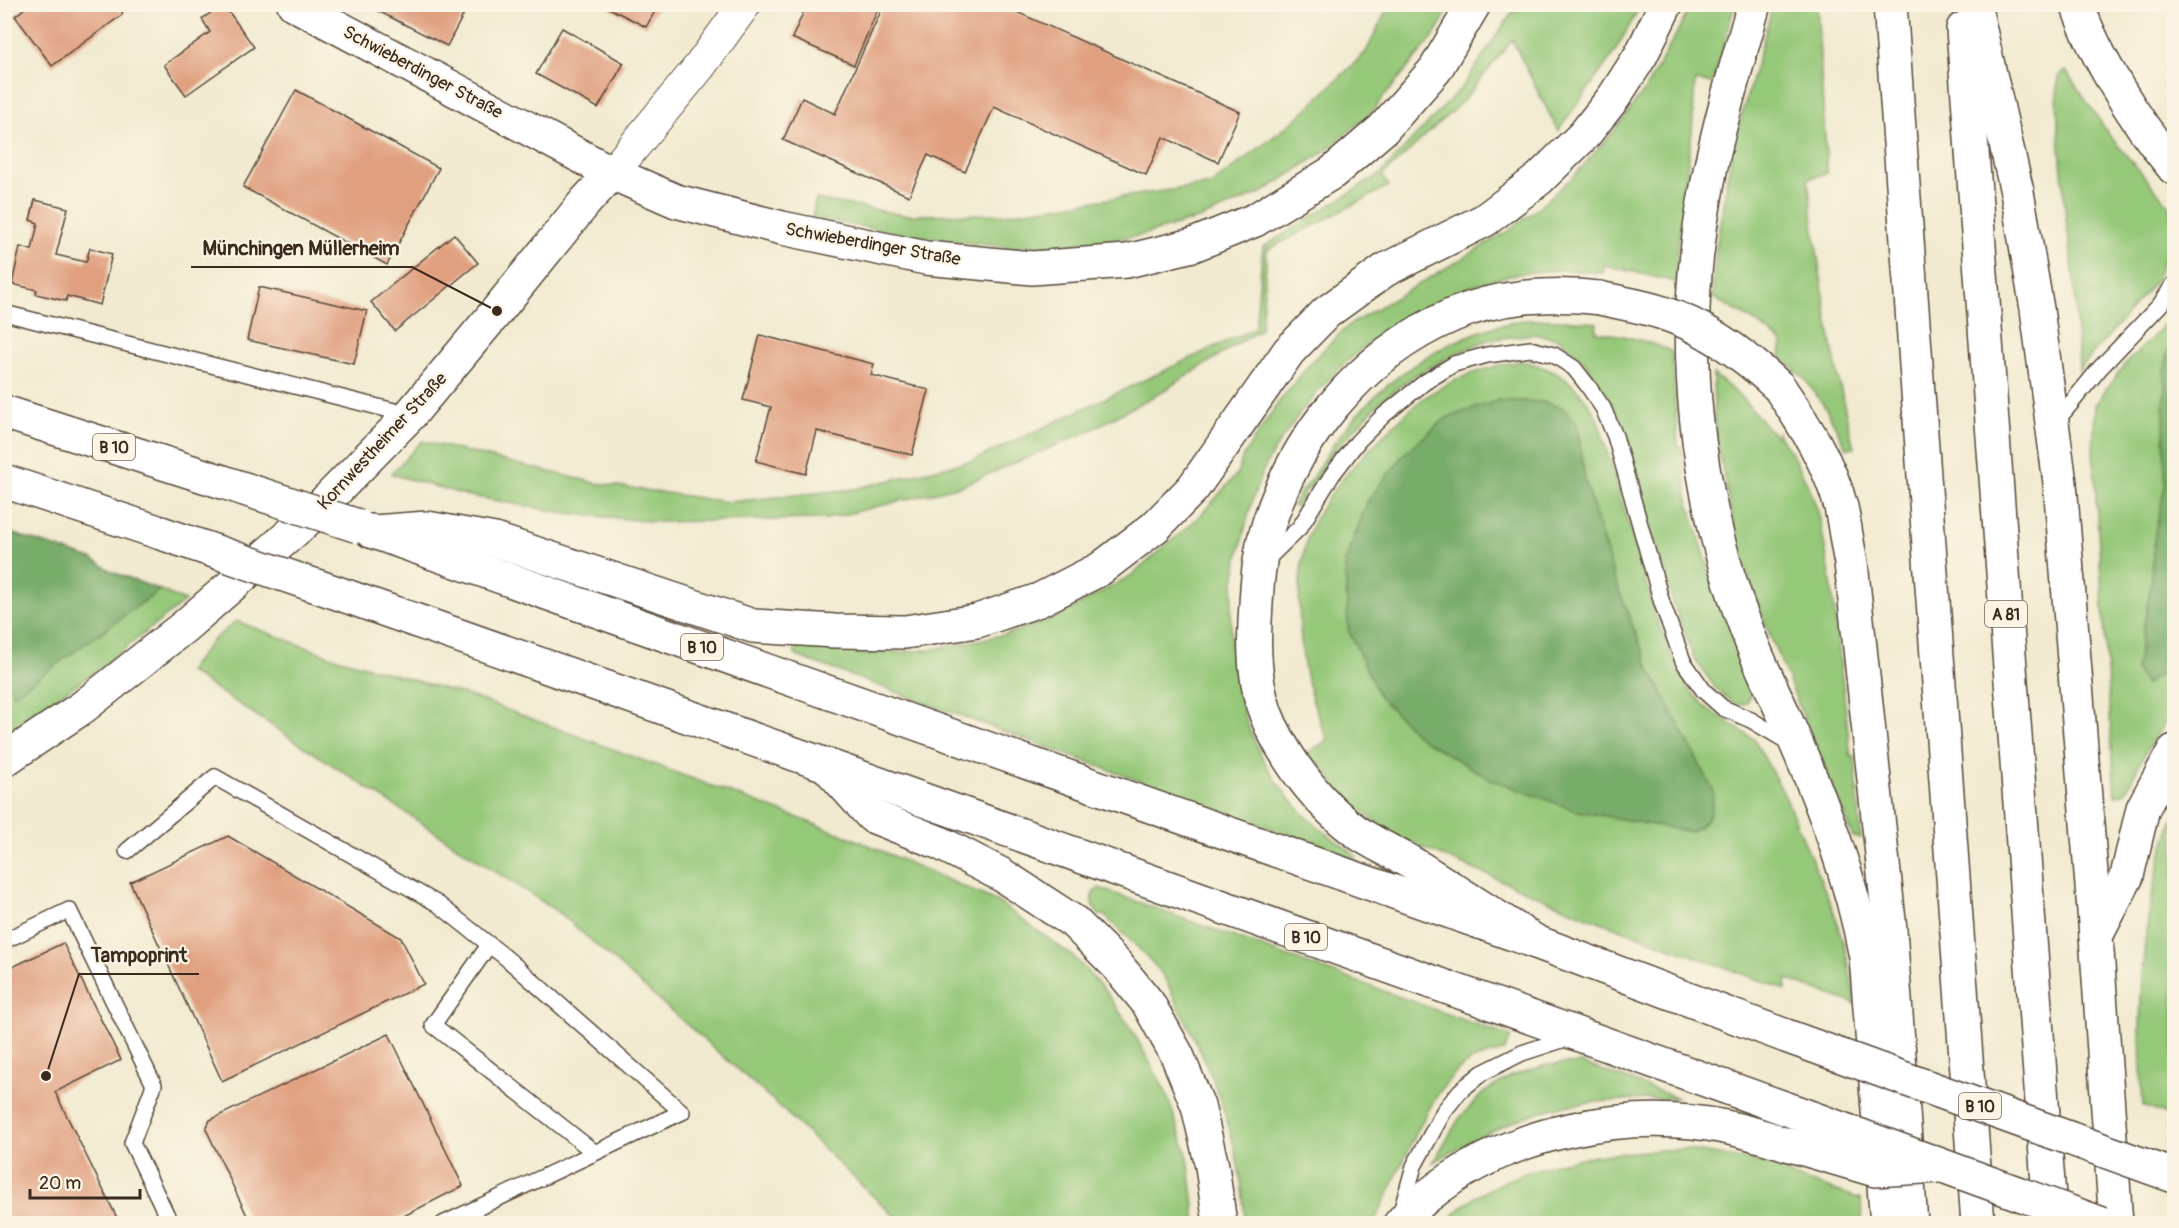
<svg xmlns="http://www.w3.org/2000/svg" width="2179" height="1228" viewBox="0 0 2179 1228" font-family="Pangolin,sans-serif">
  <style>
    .green { fill: #96c879; stroke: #68794c; stroke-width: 1.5; fill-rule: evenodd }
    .forest { fill: #78ac69; stroke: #5a6b44; stroke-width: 1.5 }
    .building { fill: #e0a080 }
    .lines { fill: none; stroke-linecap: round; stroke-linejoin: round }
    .service-casing { stroke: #564739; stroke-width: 18 }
    .minor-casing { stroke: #564739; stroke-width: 34 }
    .tertiary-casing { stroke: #564739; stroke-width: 36 }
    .trunk-casing { stroke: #564739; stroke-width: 36 }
    .motorway-casing { stroke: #564739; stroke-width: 36 }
    .service { stroke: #fff; stroke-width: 15 }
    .minor { stroke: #fff; stroke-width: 32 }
    .tertiary { stroke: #fff; stroke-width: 33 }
    .trunk { stroke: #fff; stroke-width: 33 }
    .motorway { stroke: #fff; stroke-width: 33 }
    .trunk-bridge-casing { stroke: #564739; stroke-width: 36; stroke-linecap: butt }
    .motorway-bridge-casing { stroke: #564739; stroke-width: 36; stroke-linecap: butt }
    .trunk-bridge { stroke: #fff; stroke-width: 33 }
    .motorway-bridge { stroke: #fff; stroke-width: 33 }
    .labels { text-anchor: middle; stroke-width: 4.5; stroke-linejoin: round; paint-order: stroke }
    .shield { fill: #fcf5e5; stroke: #75675a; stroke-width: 1.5 }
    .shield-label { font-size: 16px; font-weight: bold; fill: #3b2a1e }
    .street-label { font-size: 18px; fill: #3b2a1e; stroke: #fcf5e5 }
    .leader { fill: none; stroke: #3b2a1e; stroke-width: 2 }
    .callout-dot { fill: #3b2a1e; stroke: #fcf5e5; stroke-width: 2 }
    .callout-label { font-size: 20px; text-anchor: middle; font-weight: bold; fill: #3b2a1e; stroke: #fcf5e5; stroke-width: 4.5; stroke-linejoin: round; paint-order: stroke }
  </style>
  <rect width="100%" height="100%" fill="#fcf5e5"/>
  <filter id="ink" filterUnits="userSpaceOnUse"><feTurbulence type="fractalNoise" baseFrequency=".0167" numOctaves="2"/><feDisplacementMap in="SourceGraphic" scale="12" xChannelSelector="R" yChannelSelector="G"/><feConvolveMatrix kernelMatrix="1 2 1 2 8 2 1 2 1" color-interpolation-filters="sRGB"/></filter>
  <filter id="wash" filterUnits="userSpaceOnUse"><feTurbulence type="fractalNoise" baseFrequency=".008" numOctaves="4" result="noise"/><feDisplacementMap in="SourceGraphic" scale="24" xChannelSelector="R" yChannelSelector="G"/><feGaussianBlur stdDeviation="1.35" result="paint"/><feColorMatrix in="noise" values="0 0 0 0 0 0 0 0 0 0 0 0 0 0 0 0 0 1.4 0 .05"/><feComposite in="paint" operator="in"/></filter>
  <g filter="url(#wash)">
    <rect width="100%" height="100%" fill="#f1ead0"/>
    <!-- green -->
    <g class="green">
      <polygon points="1389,5 1451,5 1434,36 1369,115 1321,154 1263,192 1201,218 1138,236 1069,245 1004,247 910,235 812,218 816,199 904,215 1005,214 1212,184 1294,121 1366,52"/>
      <polygon points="1517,5 1641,5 1614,53 1558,131 1512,40 1465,99 1382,176 1389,186 1267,250 1261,329 1163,391 1087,432 961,486 826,519 658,522 565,513 465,495 391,474 422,441 596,483 728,502 854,489 974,460 1255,328 1263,247 1379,175 1463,86"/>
      <path d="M1690,5H1735L1713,83L1695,81L1692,132L1677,252L1676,282L1604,265L1603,273C1483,256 1367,323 1297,417C1287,432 1275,447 1267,463C1256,485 1250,508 1244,532C1226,601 1224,673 1254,740C1268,773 1291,805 1318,827C1331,837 1345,846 1357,857L1351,858L797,656L794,653L797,647L859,650V654L930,650L1007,634L1059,616L1132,575L1199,517L1237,474L1243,456L1278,403L1314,359L1349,325L1507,232L1537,209L1574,176L1614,131L1644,91L1682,24Z"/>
      <path d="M1773,5H1817L1827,173L1808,179C1818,269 1832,359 1854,448H1846L1827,410L1805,379L1780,357L1782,342L1754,321L1712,297L1717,241L1732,149Z"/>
      <polygon points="2066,71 2110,136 2169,205 2172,217 2172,232 2167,252 2156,280 2079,370 2074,277 2066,219 2058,124 2057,87 2060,74"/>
      <polygon points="2174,313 2174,340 2166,356 2164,408 2165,486 2155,534 2150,591 2136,670 2165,673 2174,665 2174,712 2159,731 2141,760 2127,790 2123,794 2115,795 2093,451 2095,405 2123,366 2156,334"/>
      <path d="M1565,320L1597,323L1596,332C1624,335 1647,340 1672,352L1678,446L1682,447L1688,500L1717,596L1749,676L1752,693L1747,703L1736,705L1716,689L1694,658L1674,606L1616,410L1585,362L1559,339L1534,334L1488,340L1455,354L1415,375L1381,401L1331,454L1314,486L1306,490L1297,507L1293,506C1298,490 1308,486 1315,473C1358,398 1429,340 1514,322C1530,318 1549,320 1565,320Z"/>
      <path d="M1521,361C1559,369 1578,384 1597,417L1656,617L1672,656L1689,689L1705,707L1754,739L1785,796L1834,912L1847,956L1856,1004L1786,979V990L1590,918L1397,837L1349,802L1318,762L1315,764L1307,753L1328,740C1322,726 1316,712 1312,698C1297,649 1292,565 1315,519C1332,487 1359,460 1384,435C1397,423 1410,408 1424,398C1454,377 1486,367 1521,361ZM1577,424L1585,480L1614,578L1649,668L1713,790L1345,563L1368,500Z"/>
      <polygon points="1713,374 1739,395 1776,437 1777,432 1794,458 1809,487 1819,515 1831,581 1851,757 1855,757 1861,839 1853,837 1760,611 1738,545 1718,447 1714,413"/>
      <polygon points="160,590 185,601 99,669 5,732 4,679 14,694"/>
      <polygon points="236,621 330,656 470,696 852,838 998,902 1075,958 1107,993 1133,1032 1165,1090 1188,1157 1196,1223 901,1223 777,1104 561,914 188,671 213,640"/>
      <path d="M2174,816V1118L2143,1106C2136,1009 2140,907 2174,816Z"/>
      <path d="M1099,888L1511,1037L1504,1051C1493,1054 1478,1056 1469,1062C1425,1090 1400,1179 1373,1223H1245C1242,1148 1213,1071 1178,1006C1172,994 1167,979 1158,969C1142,950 1121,932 1103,914L1100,916C1093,908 1090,903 1093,893Z"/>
      <path d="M1582,1063L1678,1098C1637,1100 1594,1100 1554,1108C1512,1118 1471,1142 1433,1162L1459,1119L1483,1093L1511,1076L1547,1065Z"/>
      <path d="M1684,1149L1787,1167V1174L1861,1199L1862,1223L1443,1224C1454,1215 1464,1204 1475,1197C1540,1157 1609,1152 1684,1149Z"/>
    </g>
    <!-- forest -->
    <g class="forest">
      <polygon points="2174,340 2174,665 2145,685 2136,670 2150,591 2155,534 2165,486 2164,408 2166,355"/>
      <path d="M1499,400L1543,402L1563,408L1577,423L1585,480L1614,578L1649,668L1713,790C1713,813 1711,820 1691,832L1577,811L1490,779L1420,738L1379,696L1348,629L1345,563L1368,500L1404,454L1446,418Z"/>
      <polygon points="5,531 92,559 113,572 160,590 14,695 5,679"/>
    </g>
    <g id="blocks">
      <!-- building -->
      <g class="building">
        <polygon points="30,4 117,4 123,14 52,66 15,16"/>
        <polygon points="376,4 469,4 447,46 374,9"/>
        <polygon points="601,4 659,4 646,27"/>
        <polygon points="807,4 880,4 854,65 792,38"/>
        <polygon points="884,4 999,4 1240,112 1218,162 1163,137 1146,175 994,107 965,172 928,155 909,196 783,140 802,98 835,114"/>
        <polygon points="222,5 224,5 254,47 186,95 164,65 210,32 202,19"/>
        <polygon points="562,28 624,63 598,108 536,74"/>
        <polygon points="296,90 439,168 387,265 243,187"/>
        <polygon points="35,200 68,208 56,255 86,262 90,248 112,254 100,305 67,296 66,301 36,294 37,290 12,284 20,247 32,250 38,223 30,220"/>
        <polygon points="454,234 478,263 395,331 371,302"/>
        <polygon points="259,287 367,311 354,364 247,340"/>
        <polygon points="760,335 874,364 871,375 929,390 912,455 817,431 806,474 756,461 771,407 743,400"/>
        <polygon points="228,836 401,938 424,984 222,1081 130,882"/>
        <polygon points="63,943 121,1060 55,1092 120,1224 4,1224 4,971"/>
        <polygon points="389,1034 463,1186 388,1224 251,1224 206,1129 210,1120"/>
      </g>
    </g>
  </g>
  <g filter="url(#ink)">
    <use href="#blocks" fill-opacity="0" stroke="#564739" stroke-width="1.5"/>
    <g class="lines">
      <!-- service casing -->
      <g class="service-casing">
        <g id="service">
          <polyline points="4,313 410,415"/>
          <polyline points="2054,424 2100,368 2160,305 2174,284"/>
          <polyline points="1265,561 1300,527 1332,475 1358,441 1384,415 1425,382 1454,364 1487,355 1530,349 1554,355 1574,368 1588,386 1603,408 1615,436 1662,603 1683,661 1704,691 1723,708 1751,720 1790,743"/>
          <polyline points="127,851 215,777 438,904 505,957 682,1112 443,1224"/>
          <polyline points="4,941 69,910 154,1085 132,1143 171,1224"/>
          <polyline points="489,945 433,1025 594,1152"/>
          <polyline points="1401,1212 1414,1166 1444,1111 1460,1091 1482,1073 1522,1053 1571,1037"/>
        </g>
      </g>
      <!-- minor casing -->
      <g class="minor-casing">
        <polyline id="minor" points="612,173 700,66 745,4"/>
      </g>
      <!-- tertiary casing -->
      <g class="tertiary-casing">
        <g id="tertiary">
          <polyline points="294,4 612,173 676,201 782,228 926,258 1032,268 1127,261 1193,245 1255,220 1333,172 1383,129 1435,70 1474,4"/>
          <polyline points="4,760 83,707 185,626 309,518 410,415 497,311 586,201 612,173"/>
        </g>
      </g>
      <!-- trunk casing -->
      <g class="trunk-casing">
        <g id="trunk">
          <polyline points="4,412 223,482"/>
          <polyline points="4,481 161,533"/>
          <polyline points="371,531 1536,942 1786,1036"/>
          <polyline points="346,596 826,765 1787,1109"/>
        </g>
      </g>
      <!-- motorway casing -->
      <g class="motorway-casing">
        <g id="motorway">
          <path d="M1754,4C1737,65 1718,125 1707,187C1677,340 1694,497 1751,641C1762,670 1777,698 1789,727C1822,801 1851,877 1866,957L1887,1224"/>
          <polyline points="1890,4 1978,1224"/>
          <polyline points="1974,4 2017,192 2037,309 2060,483 2096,936 2116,1224"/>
          <path d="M2077,4C2096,59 2137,123 2174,168"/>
          <polyline points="1963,29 2051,1224"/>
          <path d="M1779,387C1804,424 1830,464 1841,507C1845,526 1847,544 1851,563L1890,930L1911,1224"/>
          <polyline points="374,532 427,528 495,540 753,626 835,631 905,632 977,621 1039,600 1100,569 1155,527 1193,488 1289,351 1327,312 1385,270 1485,220 1539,179 1584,135 1614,97 1641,55 1666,4"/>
          <polyline points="826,765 872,816 940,843 1002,875 1074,922 1116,964 1148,1003 1177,1055 1198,1106 1212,1166 1220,1224"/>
          <polyline points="2096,936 2127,876 2143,808 2174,751"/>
          <path d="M1536,942C1497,917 1458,892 1418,867C1399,855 1376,845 1358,833C1321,806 1291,767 1271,726C1253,689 1253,644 1256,604C1257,582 1259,561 1264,540C1290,442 1359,355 1453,315C1497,296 1553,292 1600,298"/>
          <path d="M1400,1224C1409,1214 1418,1203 1429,1195C1509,1131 1626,1108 1725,1127C1746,1131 1767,1138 1787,1144"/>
        </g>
      </g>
      <!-- service -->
      <use href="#service" class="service"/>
      <!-- minor -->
      <use href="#minor" class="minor"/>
      <!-- tertiary -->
      <use href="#tertiary" class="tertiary"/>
      <!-- trunk -->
      <use href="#trunk" class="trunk"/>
      <!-- motorway -->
      <use href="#motorway" class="motorway"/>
      <!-- trunk-bridge casing -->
      <g class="trunk-bridge-casing">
        <g id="trunk-bridge">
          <polyline points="223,482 358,526"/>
          <polyline points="161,533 346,596"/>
          <polyline points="1786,1036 2174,1176"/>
          <polyline points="1787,1109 2102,1224"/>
        </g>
      </g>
      <!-- motorway-bridge casing -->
      <g class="motorway-bridge-casing">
        <g id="motorway-bridge">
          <path d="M1600,298C1621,303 1643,306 1663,313C1708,328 1745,355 1779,387"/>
          <polyline points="1787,1144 1875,1170 1939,1166"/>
        </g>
      </g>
      <!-- trunk-bridge -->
      <use href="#trunk-bridge" class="trunk-bridge"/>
      <!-- motorway-bridge -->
      <use href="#motorway-bridge" class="motorway-bridge"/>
    </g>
  </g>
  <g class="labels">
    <!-- shield labels -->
    <g class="shield">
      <rect x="93" y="434" width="42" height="26" rx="4.5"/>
      <rect x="1985" y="601" width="42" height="26" rx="4.5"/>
      <rect x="681" y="634" width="42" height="26" rx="4.5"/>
      <rect x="1285" y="924" width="42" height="26" rx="4.5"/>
      <rect x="1959" y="1093" width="42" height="26" rx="4.5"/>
    </g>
    <g class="shield-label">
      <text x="114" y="453">B 10</text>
      <text x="2006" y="620">A 81</text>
      <text x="702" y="653">B 10</text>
      <text x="1306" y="943">B 10</text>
      <text x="1980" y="1112">B 10</text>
    </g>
    <!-- street labels -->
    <g class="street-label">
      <text transform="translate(423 72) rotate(28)" y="6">Schwieberdinger Straße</text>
      <text transform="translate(873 244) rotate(10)" y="6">Schwieberdinger Straße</text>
      <text transform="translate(382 441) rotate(-47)" y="6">Kornwestheimer Straße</text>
    </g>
  </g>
  <!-- callouts -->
  <path class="leader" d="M497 311L412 267H191M46 1076L79 974H199"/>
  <g class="callout-dot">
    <circle cx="497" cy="311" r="6"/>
    <circle cx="46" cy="1076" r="6"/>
  </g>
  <g class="callout-label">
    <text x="301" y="255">Münchingen Müllerheim</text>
    <text x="139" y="962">Tampoprint</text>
  </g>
  <!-- margin -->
  <rect width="2179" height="1228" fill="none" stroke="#fcf5e5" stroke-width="24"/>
  <!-- scale -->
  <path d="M30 1189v9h110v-9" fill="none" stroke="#3b2a1e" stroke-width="3"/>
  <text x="39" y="1189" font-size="18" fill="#3b2a1e" stroke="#fcf5e5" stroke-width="4.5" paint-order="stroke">20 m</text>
</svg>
